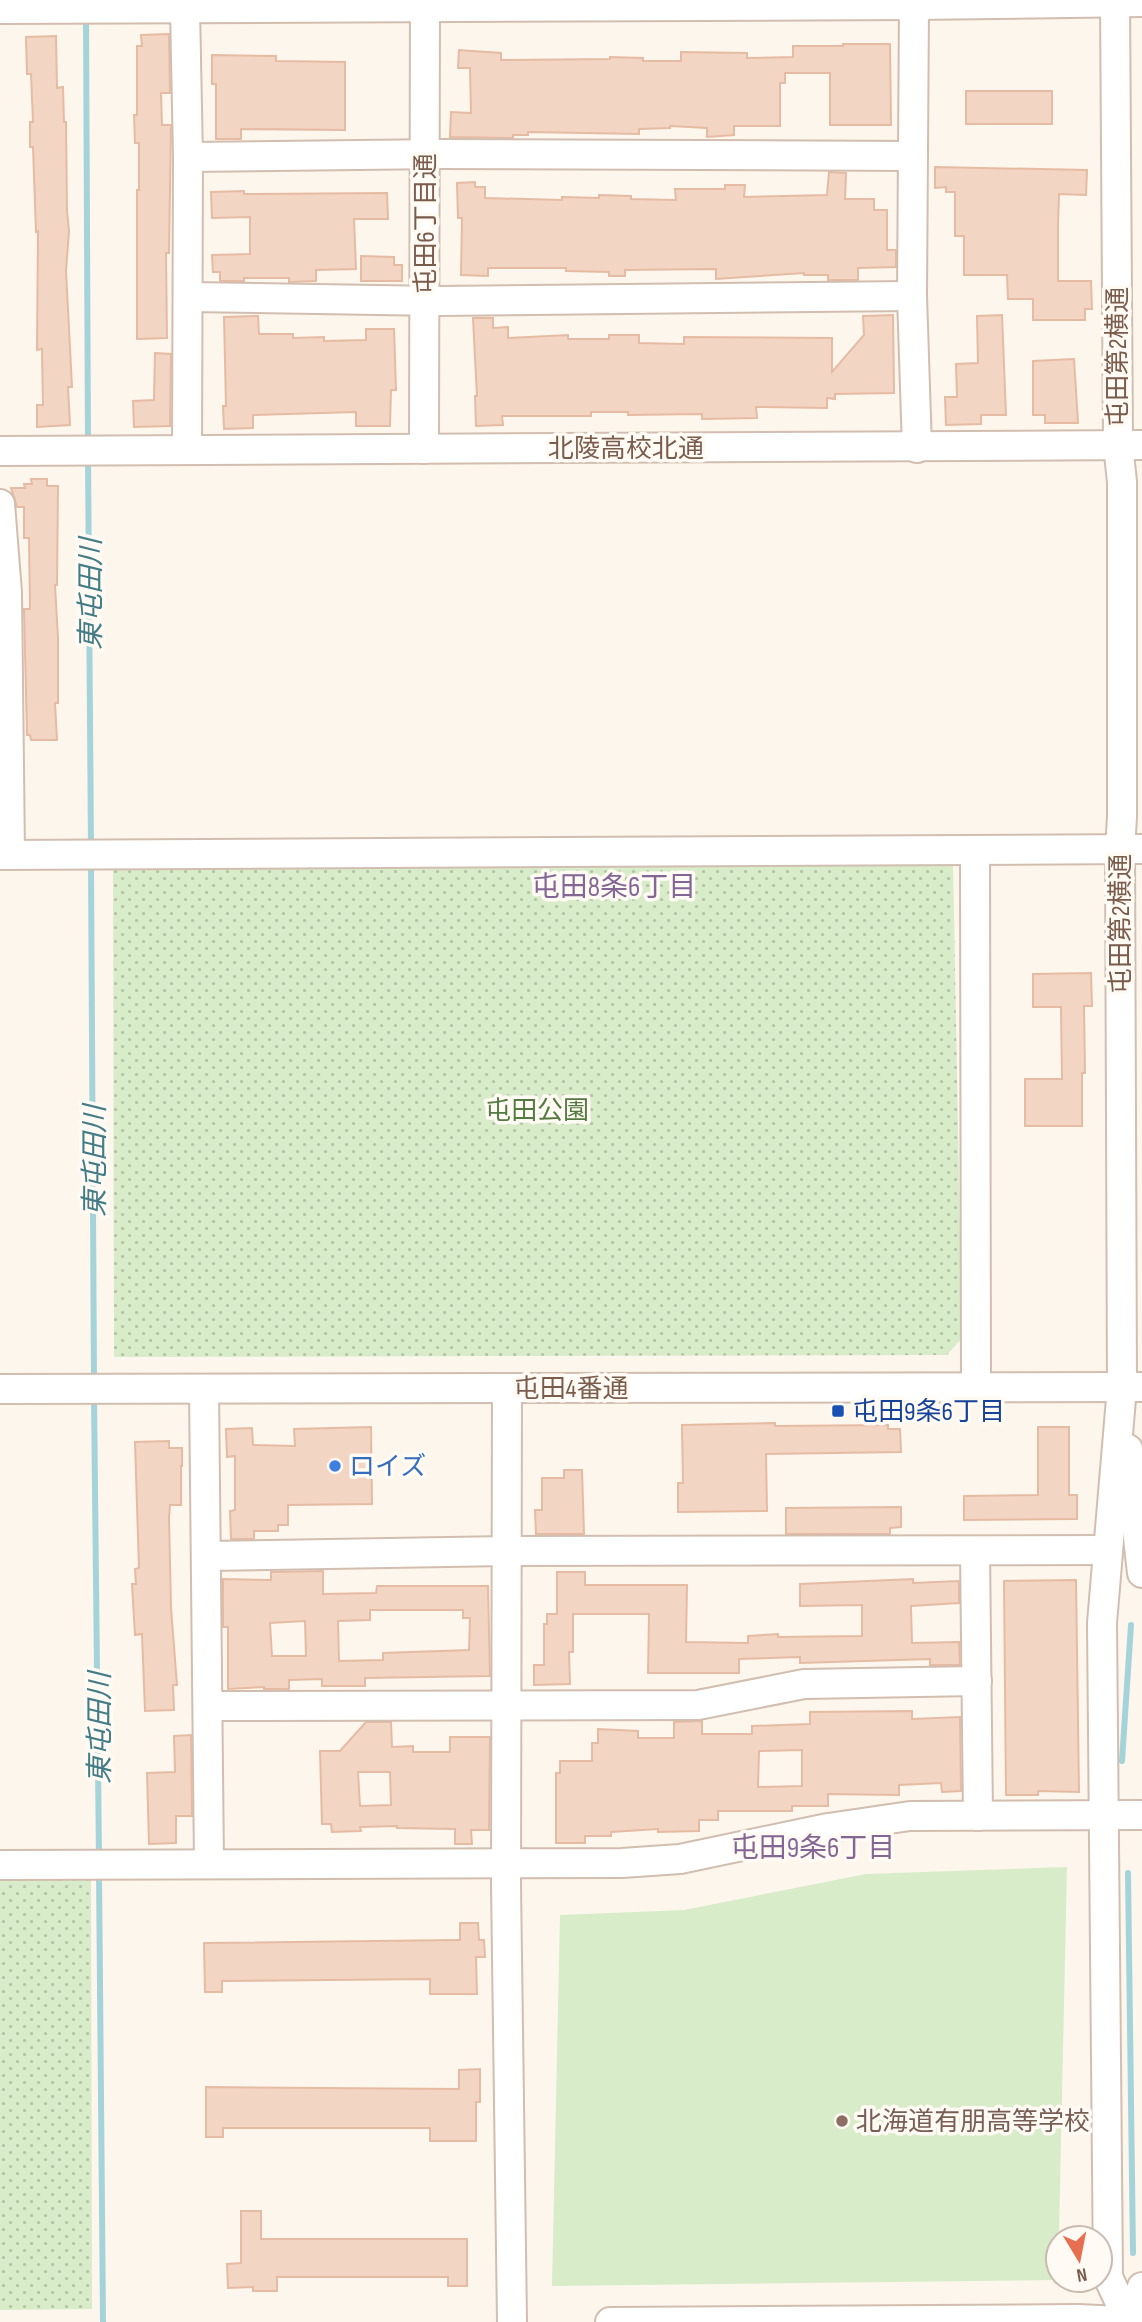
<svg xmlns="http://www.w3.org/2000/svg" width="1142" height="2322" viewBox="0 0 1142 2322" font-family="'Sofia Sans Condensed','Noto Sans JP',sans-serif">
  <style>
    .green { fill: #d8ecc9 }
    .park { fill: url(#park-dots) }
    .lines { fill: none; stroke-linecap: round; stroke-linejoin: round }
    .stream { stroke: #a5d3da; stroke-width: 6 }
    .building { fill: #f3d5c3; stroke: #e6bba3; stroke-width: 2; fill-rule: evenodd }
    .minor-casing { stroke: #d1beb0; stroke-width: 32 }
    .minor { stroke: #fff; stroke-width: 28 }
    .transit-dot { fill: #1a4fb4; stroke: #fffaf3; stroke-width: 2.5 }
    .shop-dot { fill: #3f7fe0; stroke: #fffaf3; stroke-width: 2.5 }
    .education-dot { fill: #8d6e63; stroke: #fffaf3; stroke-width: 2.5 }
    .labels { text-anchor: middle; stroke-width: 7; stroke-linejoin: round; paint-order: stroke }
    .street-label { font-size: 26px; fill: #7a5c4d; stroke: #fffaf3 }
    .park-label { font-size: 26px; fill: #537a41; stroke: #fffaf3 }
    .transit-label { font-size: 26px; fill: #164399; stroke: #fffaf3; text-anchor: start }
    .shop-label { font-size: 26px; fill: #366cbe; stroke: #fffaf3; text-anchor: start }
    .education-label { font-size: 26px; fill: #785e54; stroke: #fffaf3; text-anchor: start }
    .water-label { font-size: 28px; font-style: italic; fill: #437c86; stroke: #fffaf3 }
    .neighbourhood-label { font-size: 28px; fill: #846695; stroke: #fffaf3 }
  </style>
  <defs>
    <pattern id="park-dots" width="8" height="8" patternUnits="userSpaceOnUse" patternTransform="scale(1.75)"><rect width="8" height="8" fill="#d8ecc9"/><path d="M2 2h.1M6 6h.1" fill="none" stroke="#b4c2a5" stroke-width="1.8" stroke-linecap="round"/></pattern>
  </defs>
  <rect width="100%" height="100%" fill="#fdf6ec"/>
  <!-- green -->
  <polygon class="green" points="1067,1867 1058,2280 552,2286 560,1915 684,1910 866,1874"/>
  <!-- park -->
  <g class="park">
    <polygon points="953,864 962,1338 947,1355 114,1357 113,865"/>
    <polygon points="0,1879 91,1880 92,2309 0,2310"/>
  </g>
  <g class="lines">
    <!-- stream -->
    <g class="stream">
      <polyline points="86,16 88,443"/>
      <polyline points="88,457 91,849"/>
      <polyline points="91,863 94,1381"/>
      <polyline points="94,1395 99,1857"/>
      <polyline points="1122,1761 1131,1625"/>
      <polyline points="99,1871 103,2322"/>
      <polyline points="1128,1873 1133,2253"/>
    </g>
  </g>
  <!-- building -->
  <g class="building">
    <polygon points="169,34 170,93 161,93 162,125 171,125 169,253 166,253 167,338 137,339 137,190 139,190 139,143 135,143 134,115 137,115 137,46 142,46 141,35"/>
    <polygon points="56,36 57,88 63,87 64,122 66,122 67,211 69,231 66,271 72,387 68,387 70,425 37,427 37,405 43,405 42,349 37,350 38,231 36,232 33,147 30,147 30,122 33,122 31,74 27,74 26,37"/>
    <polygon points="843,44 890,44 891,125 830,125 830,73 785,73 785,83 780,83 780,126 734,126 734,135 707,137 707,128 670,126 670,128 639,129 639,134 528,132 528,135 513,135 513,138 450,137 451,112 471,113 470,68 458,68 459,50 501,53 501,60 610,59 610,57 643,58 643,61 681,61 681,52 747,53 747,58 793,57 793,46 843,46"/>
    <polygon points="212,55 276,56 276,61 345,62 345,130 241,129 241,139 216,139 216,84 212,84"/>
    <rect x="966" y="91" width="86" height="33"/>
    <polygon points="935,167 1087,170 1086,195 1059,194 1058,225 1058,281 1091,281 1092,309 1085,309 1085,320 1033,320 1033,299 1008,299 1007,275 964,275 964,236 955,236 955,192 946,192 946,187 935,188"/>
    <polygon points="829,172 846,173 845,199 874,199 874,210 887,210 887,250 896,250 896,267 858,268 858,280 828,280 828,275 804,275 804,273 716,279 716,269 625,270 625,276 609,276 609,272 566,271 566,268 488,268 488,276 461,275 462,218 458,218 457,183 475,182 475,187 485,187 485,198 562,200 562,197 599,198 599,195 631,196 631,199 676,200 675,189 725,189 725,185 745,185 744,197 827,195"/>
    <polygon points="244,191 244,194 387,193 388,219 354,219 356,269 316,270 316,281 289,282 289,278 244,278 244,281 220,281 220,272 213,272 212,255 250,254 250,217 212,218 211,192"/>
    <polygon points="361,256 394,257 394,265 402,265 402,281 361,281"/>
    <polygon points="893,315 894,393 835,394 835,399 827,398 827,408 756,407 757,418 702,419 702,414 628,415 628,412 591,412 591,416 502,416 503,425 476,426 475,396 477,396 473,318 493,318 493,328 508,327 508,338 568,335 568,339 609,339 609,335 639,335 639,343 684,344 684,337 832,338 832,372 864,335 863,316"/>
    <polygon points="1002,315 1006,415 981,415 981,424 946,425 945,397 957,397 956,364 978,363 977,316"/>
    <polygon points="258,316 259,334 293,334 293,338 324,337 324,341 366,340 366,329 394,329 396,390 391,390 390,426 356,426 356,412 253,415 253,428 224,429 223,406 226,406 224,317"/>
    <polygon points="155,353 171,354 170,426 134,427 133,401 154,400"/>
    <polygon points="1074,359 1078,423 1045,423 1045,415 1033,415 1033,361"/>
    <polygon points="31,479 47,479 47,486 58,486 57,585 55,585 58,638 58,703 55,703 57,740 31,740 30,735 27,735 24,609 30,609 29,538 24,538 24,507 17,507 11,488 25,488 24,484 32,484"/>
    <polygon points="1091,973 1092,1006 1084,1006 1085,1073 1082,1073 1082,1126 1025,1126 1025,1079 1062,1079 1061,1007 1033,1007 1033,974"/>
    <polygon points="775,1423 775,1426 888,1425 888,1429 900,1429 901,1452 766,1454 767,1511 678,1512 678,1483 683,1483 682,1425"/>
    <polygon points="371,1427 372,1504 288,1505 288,1525 278,1525 278,1531 254,1531 254,1539 231,1539 230,1511 235,1510 235,1456 227,1457 226,1429 252,1428 253,1445 295,1446 294,1429"/>
    <polygon points="1038,1427 1069,1427 1069,1495 1077,1495 1077,1519 964,1520 964,1496 1038,1495"/>
    <polygon points="169,1441 169,1448 182,1448 182,1466 181,1466 181,1505 170,1505 169,1518 171,1608 177,1685 173,1685 174,1710 145,1711 142,1634 135,1635 132,1584 136,1584 135,1569 139,1568 135,1442"/>
    <polygon points="564,1470 582,1470 584,1534 536,1534 535,1510 542,1510 542,1478 564,1478"/>
    <polygon points="901,1507 901,1527 890,1528 890,1534 786,1534 786,1508"/>
    <path d="M323,1571V1594L376,1593L377,1586H488L490,1676L365,1678V1686H322V1679L289,1680V1689H264V1687L228,1689V1627H223V1579L271,1580V1572ZM370,1610H463V1618H470L469,1650L383,1653V1660L339,1661L338,1621L370,1620ZM305,1621L306,1656H272L270,1623Z"/>
    <polygon points="557,1572 585,1572 585,1585 687,1585 686,1642 748,1643 748,1636 778,1634 778,1637 862,1636 862,1605 800,1606 800,1584 913,1579 913,1583 959,1581 959,1603 911,1606 912,1643 959,1642 960,1665 930,1665 930,1659 800,1663 800,1657 739,1659 739,1673 648,1673 649,1614 573,1614 573,1652 569,1652 570,1684 534,1685 534,1665 544,1665 544,1624 547,1624 547,1614 557,1614"/>
    <polygon points="1076,1580 1079,1792 1038,1791 1038,1795 1006,1795 1004,1581"/>
    <path d="M912,1711V1719L960,1717L961,1791L942,1792L941,1783L899,1785V1795L828,1794V1806H792V1811H718V1820H699V1831L658,1832V1829L611,1832V1836H585V1843H556V1773H560V1761H592V1743H598V1729L638,1731V1738H674V1722L702,1721V1734H752V1726L810,1724V1712ZM802,1750V1786L758,1787L759,1751Z"/>
    <path d="M366,1722H391L392,1747L413,1746V1752H450V1737H490L489,1830H471L472,1844H455V1829L397,1828V1826L360,1827L361,1831L332,1832L331,1824H322L320,1751H340ZM358,1772H390L391,1805L360,1806Z"/>
    <polygon points="191,1735 192,1816 176,1816 176,1843 149,1844 147,1773 175,1772 174,1736"/>
    <polygon points="460,1923 478,1923 479,1940 484,1940 485,1957 476,1957 477,1994 430,1994 430,1979 222,1981 222,1992 205,1992 204,1943 458,1940 460,1940"/>
    <polygon points="480,2069 480,2102 476,2102 476,2141 430,2141 430,2128 223,2128 223,2137 206,2137 206,2087 459,2089 459,2070"/>
    <polygon points="241,2211 261,2211 261,2239 467,2239 467,2286 448,2286 448,2277 277,2277 277,2291 253,2291 253,2287 228,2288 227,2264 241,2263"/>
  </g>
  <g class="lines">
    <!-- minor casing -->
    <g class="minor-casing">
      <g id="minor">
        <polyline points="1115,0 1118,444 1122,482 1122,817 1120,849 1122,1387 1102,1623 1108,2277 1129,2322"/>
        <polyline points="914,5 912,296 917,448"/>
        <polyline points="0,9 914,5 1142,2"/>
        <polyline points="185,9 188,157 187,450"/>
        <polyline points="188,157 441,154 913,156"/>
        <polyline points="189,297 439,301 912,296"/>
        <polyline points="424,449 425,0"/>
        <polyline points="0,451 1142,445"/>
        <polyline points="0,504 7,592 10,855"/>
        <polyline points="975,850 976,1387"/>
        <polyline points="0,855 1142,849"/>
        <polyline points="507,1388 506,1884 512,2322"/>
        <polyline points="0,1389 1142,1387"/>
        <polyline points="204,1389 209,1864"/>
        <polyline points="1128,1449 1142,1573"/>
        <polyline points="975,1551 978,1816"/>
        <polyline points="206,1556 507,1551 1107,1550"/>
        <polyline points="208,1706 698,1705 804,1684 977,1681"/>
        <polyline points="0,1865 622,1863 680,1859 828,1828 910,1816 1142,1815"/>
        <polyline points="610,2322 1078,2319 1142,2322"/>
        <polyline points="1129,2322 1142,2287"/>
      </g>
    </g>
    <!-- minor -->
    <use href="#minor" class="minor"/>
  </g>
  <!-- markers -->
  <rect class="transit-dot" x="831" y="1404" width="14" height="14" rx="3.5"/>
  <circle class="shop-dot" cx="335" cy="1466" r="7"/>
  <circle class="education-dot" cx="842" cy="2121" r="7"/>
  <g class="labels">
    <!-- street labels -->
    <g class="street-label">
      <text transform="translate(425 224) rotate(-90)" y="9">屯田6丁目通</text>
      <text transform="translate(1117 357) rotate(-90)" y="9">屯田第2横通</text>
      <text x="626" y="457">北陵高校北通</text>
      <text transform="translate(1120 924) rotate(-90)" y="9">屯田第2横通</text>
      <text x="571" y="1397">屯田4番通</text>
    </g>
    <!-- park labels -->
    <g class="park-label">
      <text x="537" y="1119">屯田公園</text>
    </g>
    <!-- transit labels -->
    <g class="transit-label">
      <text x="852" y="1420">屯田9条6丁目</text>
    </g>
    <!-- shop labels -->
    <g class="shop-label">
      <text x="349" y="1475">ロイズ</text>
    </g>
    <!-- education labels -->
    <g class="education-label">
      <text x="856" y="2130">北海道有朋高等学校</text>
    </g>
    <!-- water labels -->
    <g class="water-label">
      <text transform="translate(90 594) rotate(-90)" y="10">東屯田川</text>
      <text transform="translate(94 1161) rotate(-90)" y="10">東屯田川</text>
      <text transform="translate(99 1728) rotate(-90)" y="10">東屯田川</text>
    </g>
    <!-- neighbourhood labels -->
    <g class="neighbourhood-label">
      <text x="614" y="896">屯田8条6丁目</text>
      <text x="813" y="1857">屯田9条6丁目</text>
    </g>
  </g>
  <!-- north arrow -->
  <g transform="translate(1079 2259) rotate(170)"><circle r="33" fill="#fffaf3" stroke="#cabbb1" stroke-width="2"/>
  <path d="M0-5L12 26L0 18L-12 26Z" fill="#e76f51"/>
  <text y="-10" font-size="19" font-weight="bold" text-anchor="middle" fill="#7a5c4d">N</text>
  </g>
</svg>
